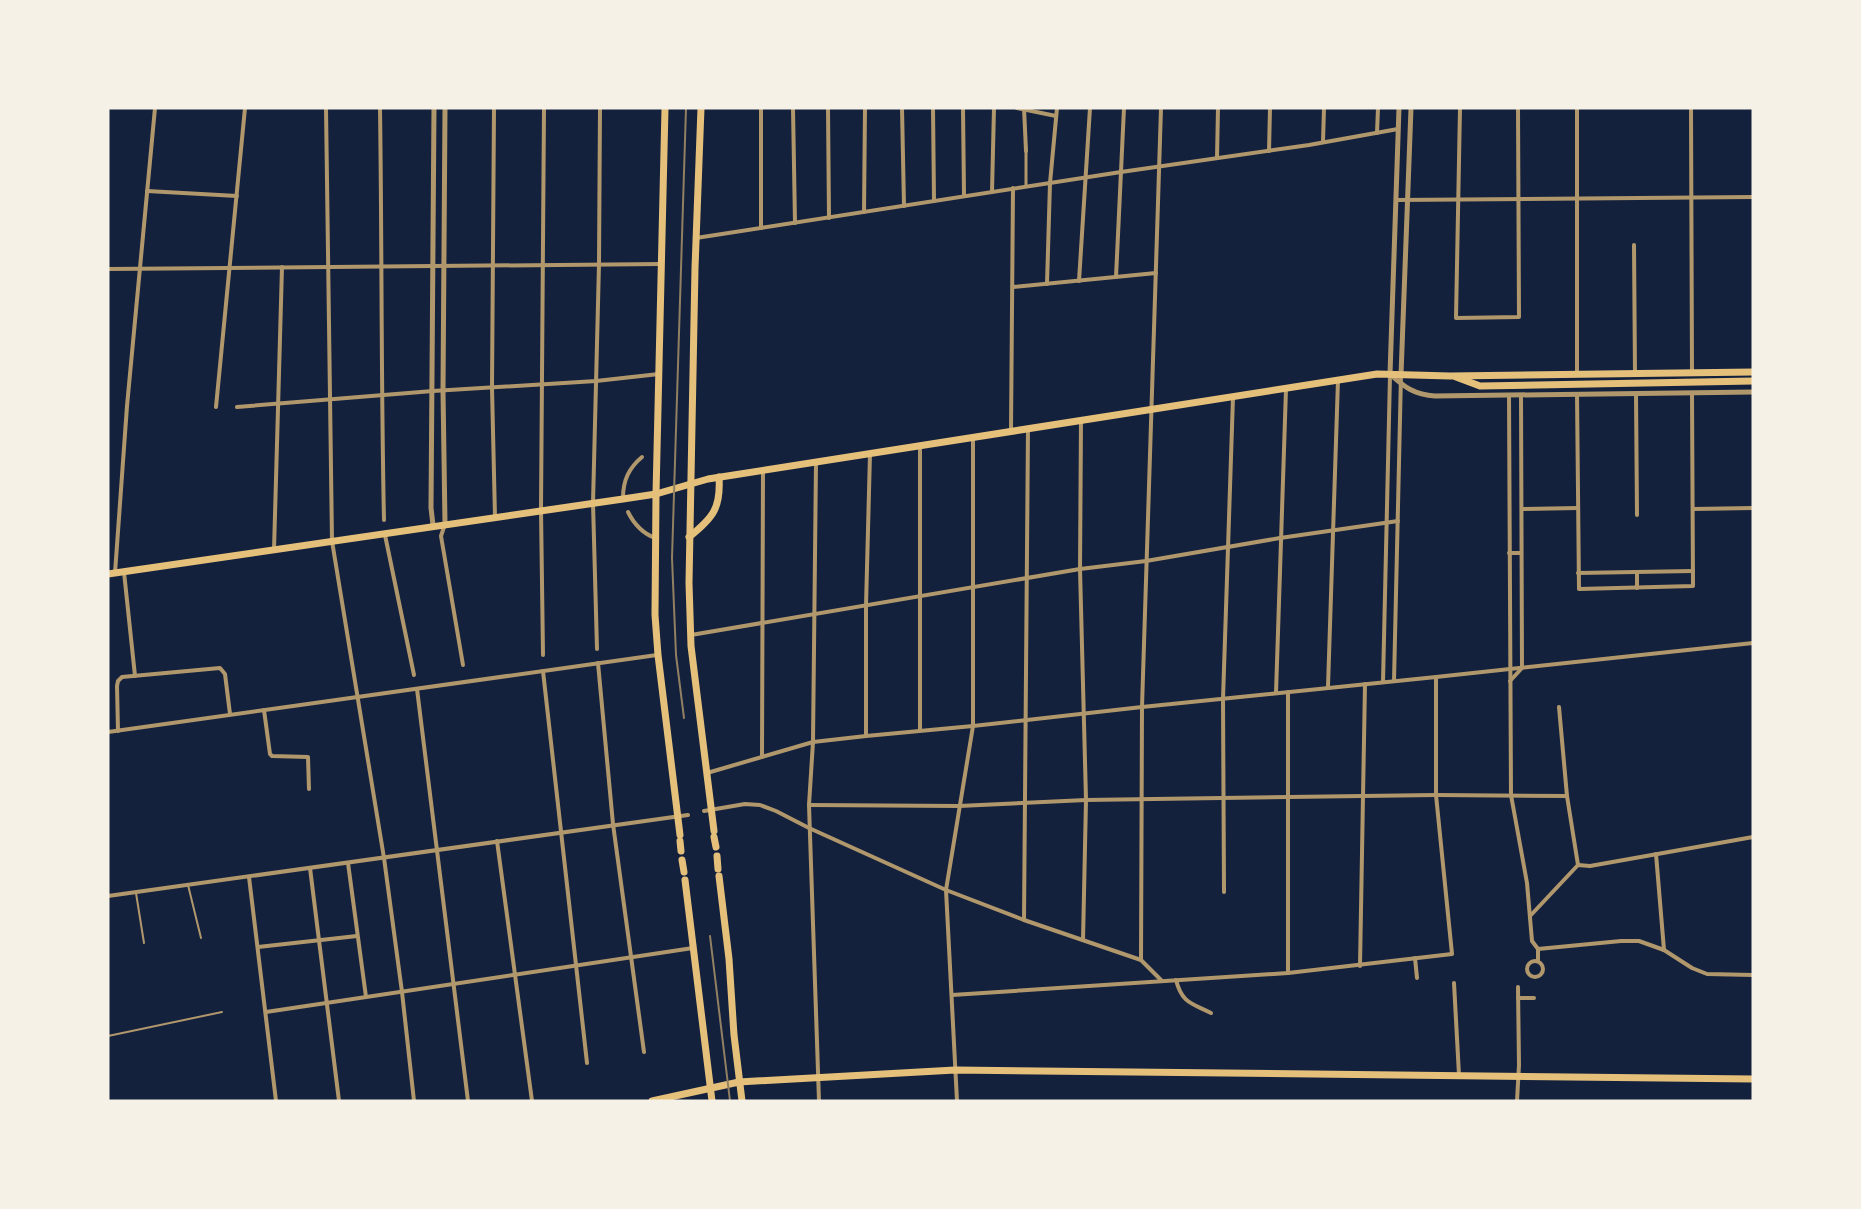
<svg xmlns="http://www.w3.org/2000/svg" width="1861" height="1209" viewBox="0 0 1861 1209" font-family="'Space Grotesk',sans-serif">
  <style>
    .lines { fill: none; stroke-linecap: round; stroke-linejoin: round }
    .service { stroke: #b1986c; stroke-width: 2 }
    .pedestrian { stroke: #b1986c; stroke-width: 3 }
    .minor { stroke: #b1986c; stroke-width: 4 }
    .tertiary { stroke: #b1986c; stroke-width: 5 }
    .primary { stroke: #e5c07b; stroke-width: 7 }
    .rail { stroke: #918062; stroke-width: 2 }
  </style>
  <rect width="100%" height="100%" fill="#14213d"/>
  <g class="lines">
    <!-- service -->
    <g class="service">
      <polyline points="188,885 201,938"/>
      <polyline points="136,893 144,943"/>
      <polyline points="108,1036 222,1012"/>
    </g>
    <!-- pedestrian -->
    <polyline class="pedestrian" points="1026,151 1026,186"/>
    <!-- minor -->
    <g class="minor">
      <polyline points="326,108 332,541 384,858 402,992 414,1101"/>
      <path d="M380,108C382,245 381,383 384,520"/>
      <polyline points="494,108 492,388 495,517"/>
      <polyline points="793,108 795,223"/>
      <polyline points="828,108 829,218"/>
      <polyline points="902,108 904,206"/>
      <polyline points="933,108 934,201"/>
      <polyline points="963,108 964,196"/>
      <polyline points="1017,108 1056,116"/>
      <polyline points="1024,108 1026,151"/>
      <polyline points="1460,108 1456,318 1519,317 1518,108"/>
      <polyline points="1577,108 1577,374"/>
      <polyline points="1691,108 1692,372"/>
      <polyline points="1377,133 1378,108"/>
      <polyline points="1323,142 1324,108"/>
      <polyline points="1269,151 1270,108"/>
      <polyline points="1217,158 1218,108"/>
      <polyline points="147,191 237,196"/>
      <polyline points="992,192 994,108"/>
      <polyline points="1396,200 1753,197"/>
      <polyline points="864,212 865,108"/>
      <polyline points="761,228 761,108"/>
      <polyline points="696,238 1121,172 1309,145 1398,129"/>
      <polyline points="1634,245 1635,373"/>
      <polyline points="108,269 662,264"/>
      <polyline points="1116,277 1124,108"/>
      <polyline points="1079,281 1090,108"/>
      <polyline points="1047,284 1050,183 1057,108"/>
      <polyline points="1013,287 1156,273"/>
      <polyline points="1577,394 1579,589 1693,586 1692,393"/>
      <polyline points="1636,394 1637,515"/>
      <polyline points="1509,395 1511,795 1527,883 1532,941 1538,949 1621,941 1639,941 1664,950 1692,968 1707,974 1753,975"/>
      <polyline points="216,407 245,108"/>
      <polyline points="237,407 433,391 596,381 659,374"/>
      <polyline points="1081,420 1080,569 1086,800 1083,940"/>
      <polyline points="1011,430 1013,188"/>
      <polyline points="816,462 813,742 809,805 819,1101"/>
      <path d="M623,498C623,480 629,468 642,457"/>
      <polyline points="1522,509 1578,508"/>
      <polyline points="1693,509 1753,508"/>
      <path d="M628,512C634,524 642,533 655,538"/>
      <polyline points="445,524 441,536 463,665"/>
      <polyline points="385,535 414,675"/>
      <polyline points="274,550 282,267"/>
      <polyline points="1509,553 1521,553"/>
      <polyline points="124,572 135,676"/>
      <polyline points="1637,572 1637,588"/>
      <polyline points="115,573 127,406 155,108"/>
      <polyline points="1578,573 1693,571"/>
      <polyline points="691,635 1080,569 1146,561 1280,538 1398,521"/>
      <polyline points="597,649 593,503 599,264 600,108"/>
      <polyline points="543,655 541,510 544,108"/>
      <polyline points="598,663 613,824 644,1052"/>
      <polyline points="543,671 587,1063"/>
      <polyline points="1394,681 1401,375"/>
      <polyline points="1510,681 1522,668 1521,395"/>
      <polyline points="1383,682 1390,375"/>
      <polyline points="1328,687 1338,380"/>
      <polyline points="417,689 468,1101"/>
      <polyline points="1288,692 1288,973"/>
      <polyline points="1276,693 1286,389"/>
      <polyline points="1559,707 1567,796 1578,865"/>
      <polyline points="264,710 270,754 272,756 308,757 309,789"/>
      <polyline points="920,730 920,446"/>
      <polyline points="118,731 117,686 118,681 122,677 220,668 225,674 230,714"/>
      <polyline points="108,732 657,655"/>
      <polyline points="866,736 866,606 870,454"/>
      <polyline points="762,757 763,470"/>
      <polyline points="707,773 813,742 866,736 973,726 1142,707 1436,677 1753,643"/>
      <polyline points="809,805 959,806 1086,800 1436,795 1567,796"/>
      <polyline points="704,811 745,804 760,805 776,811 809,828 946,890 1024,920 1141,960 1161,980"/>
      <polyline points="497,841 532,1101"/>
      <polyline points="1656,854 1664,950"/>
      <polyline points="348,863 366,997"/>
      <polyline points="310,868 339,1101"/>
      <polyline points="249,877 276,1101"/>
      <polyline points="1224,892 1223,699 1233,397"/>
      <polyline points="108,896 688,815"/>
      <polyline points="1531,915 1578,865 1590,866 1753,837"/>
      <polyline points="1024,920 1028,428"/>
      <polyline points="258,947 357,936"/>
      <polyline points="1538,949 1538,961"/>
      <polyline points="1415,958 1417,978"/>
      <polyline points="1141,960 1142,707 1161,108"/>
      <circle cx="1535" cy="969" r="8"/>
      <polyline points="1360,966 1365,684"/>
      <path d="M1176,980C1182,1003 1191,1003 1211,1013"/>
      <polyline points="1454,983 1459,1075"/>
      <polyline points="952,995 1288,973 1452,954 1436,795 1436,677"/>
      <polyline points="1518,998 1534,998"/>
      <polyline points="266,1012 693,948"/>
      <polyline points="957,1101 946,890 973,726 973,437"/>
      <polyline points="1517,1101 1519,1065 1518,987"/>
    </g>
    <!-- tertiary -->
    <g class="tertiary">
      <path d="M1399,108L1390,374C1404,387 1415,395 1435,396L1753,392"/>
      <polyline points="1401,375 1411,108"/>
      <polyline points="445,524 443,391 445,108"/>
      <polyline points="433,525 431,508 434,108"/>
    </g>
    <!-- primary -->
    <g class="primary">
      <polyline points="665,108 656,494 655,615 658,655 680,835"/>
      <polyline points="701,108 695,268 689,583 691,646 714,831"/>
      <polyline points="1456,377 1480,386 1753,381"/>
      <path d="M689,537C713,518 721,508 719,477"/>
      <polyline points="108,574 623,499 656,494 708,479 1377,374 1450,376 1753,372"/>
      <polyline points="714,837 716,847"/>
      <polyline points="680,841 681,851"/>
      <polyline points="717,856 718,869"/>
      <polyline points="682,860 684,872"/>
      <polyline points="719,876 729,959 734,1035 742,1101"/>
      <polyline points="685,880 712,1101"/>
      <polyline points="652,1101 739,1082 955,1070 1753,1079"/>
    </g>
    <!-- rail -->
    <g class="rail">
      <polyline points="684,718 676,655 672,558 686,108"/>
      <polyline points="710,936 730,1101"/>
    </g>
  </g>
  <!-- border -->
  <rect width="1861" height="1209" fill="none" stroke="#f6f1e7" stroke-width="219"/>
</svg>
